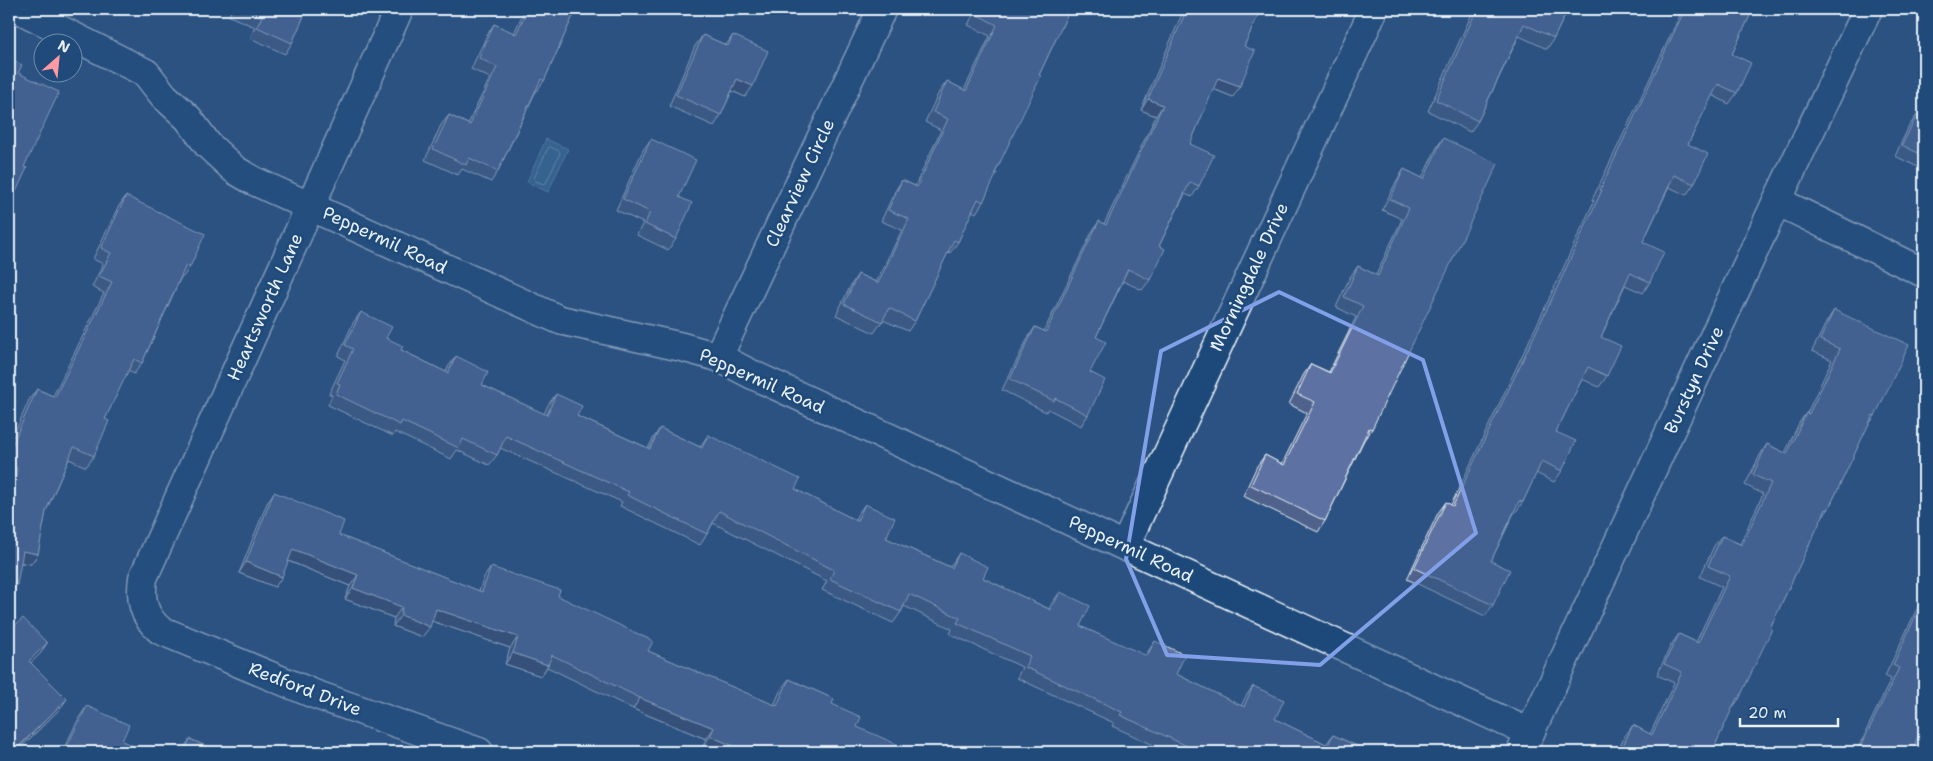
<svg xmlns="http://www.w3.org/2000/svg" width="1933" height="761" viewBox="0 0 1933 761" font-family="'Shantell Sans',sans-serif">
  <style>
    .water { fill: #40749d; stroke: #83a6c1 }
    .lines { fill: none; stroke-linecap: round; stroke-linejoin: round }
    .shore { stroke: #a5bfd4; stroke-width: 1 }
    .minor-casing { stroke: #e8f1f8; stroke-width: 31 }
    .minor { stroke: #1f4a7a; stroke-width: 28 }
    .wall { fill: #50628b; stroke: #e8f1f8 }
    .shaded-wall { fill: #415071; stroke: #e8f1f8 }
    .building { fill: #5d72a2; stroke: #e8f1f8 }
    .marked { fill: none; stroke: #82a0e8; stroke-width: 4; stroke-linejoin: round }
    .labels { text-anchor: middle; stroke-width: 5; stroke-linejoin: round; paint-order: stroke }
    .street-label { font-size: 18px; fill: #e8f1f8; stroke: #1f4a7a }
  </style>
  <rect width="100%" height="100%" fill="#2b5282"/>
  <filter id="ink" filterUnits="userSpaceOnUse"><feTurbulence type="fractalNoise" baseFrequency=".02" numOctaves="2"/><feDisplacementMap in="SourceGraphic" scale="10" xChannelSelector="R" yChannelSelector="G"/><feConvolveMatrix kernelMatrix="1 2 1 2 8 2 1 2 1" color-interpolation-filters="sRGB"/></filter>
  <g filter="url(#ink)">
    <!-- water -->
    <polygon class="water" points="546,139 568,149 548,192 527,182"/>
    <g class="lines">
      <!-- shore -->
      <polygon class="shore" points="551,147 559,151 560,153 546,183 544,184 535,181 534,178 548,148"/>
      <!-- minor casing -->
      <g class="minor-casing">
        <g id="minor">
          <polyline points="19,9 146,73 164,96 188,118 208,145 235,170 254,181 560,320 682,347 718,357 753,375 1530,733"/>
          <path d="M399,9L143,578C140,600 143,616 160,630L314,694L479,752"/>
          <polyline points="1777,201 1924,273"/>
          <polyline points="718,357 882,9"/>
          <polyline points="1125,546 1374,9"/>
          <polyline points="1521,752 1777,201 1868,9"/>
        </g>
      </g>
      <!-- minor -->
      <use href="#minor" class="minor"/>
    </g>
    <!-- wall -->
    <g class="wall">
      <polygon points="232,9 307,9 292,43 285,54 250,38 255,27 229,16"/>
      <polygon points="525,9 576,9 544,81 536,92 536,91 498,171 491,182 462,169 458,175 425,160 441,125 449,115 468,124 490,78 471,69 487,35 494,24 514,33"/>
      <polygon points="976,9 1070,9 1039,75 995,173 983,202 976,213 972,211 958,242 950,253 948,252 915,321 908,331 883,320 874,333 836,315 851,285 858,274 876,282 902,230 881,221 895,191 902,180 915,186 941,130 925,122 939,92 947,81 964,90 990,36 968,25"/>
      <polygon points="1184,9 1261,9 1244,46 1233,97 1213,89 1190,144 1199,186 1192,197 1185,194 1159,246 1150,280 1142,290 1123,281 1096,337 1090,372 1088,415 1081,426 1048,409 1046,412 1002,390 1028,338 1035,327 1044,331 1092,232 1099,221 1104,224 1156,116 1141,110"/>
      <polygon points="1474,9 1568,9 1554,38 1547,49 1519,36 1478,121 1470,132 1428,111"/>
      <polygon points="1683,9 1753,9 1732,54 1737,93 1729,104 1712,95 1688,144 1694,184 1686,195 1669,187 1643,242 1650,282 1643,293 1625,285 1601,337 1607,376 1599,387 1582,379 1556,432 1562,471 1554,482 1536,473 1523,502 1515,513 1514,513 1491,561 1493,605 1485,616 1407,579 1438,513 1446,502 1451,505 1549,299 1594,201 1592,200"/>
      <polygon points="703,35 726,45 733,35 745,97 732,91 721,115 714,126 669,106 695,46"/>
      <polygon points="1917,115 1923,118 1924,117 1924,170 1895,156 1909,126"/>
      <polygon points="1443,138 1372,429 1364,440 1325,521 1318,532 1243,496 1257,466 1265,455 1282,464 1307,413 1289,404 1304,374 1311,364 1329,372 1356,317 1336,307 1350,277 1358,266 1376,275 1402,219 1382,210 1397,180 1404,169 1422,178 1436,149"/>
      <polygon points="651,139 679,197 676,239 668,250 637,235 643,223 616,210 643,150"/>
      <polygon points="126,196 190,267 183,277 181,277 142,363 134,374 128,370 105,419 94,456 86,467 69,459 46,511 38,554 31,564 21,563 9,595 9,486 10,479 9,478 9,446 29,400 37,389 53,396 104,293 92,287 103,264 93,259 118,207"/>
      <polygon points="1834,310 1875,416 1867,427 1828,510 1822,517 1770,628 1739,699 1731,710 1712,752 1617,752 1625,736 1633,725 1650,734 1674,683 1657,675 1671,645 1679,634 1696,642 1722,587 1700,577 1714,546 1722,536 1740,544 1763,494 1745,485 1760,455 1767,444 1785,453 1799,423 1806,413 1807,413 1832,360 1812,351 1827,321"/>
      <polygon points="361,312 386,338 401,350 446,372 448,367 456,356 482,385 544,414 548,405 556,394 577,416 648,448 653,439 660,428 700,447 708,435 795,489 855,520 857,515 865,504 886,538 950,567 959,553 983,578 1049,609 1052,603 1060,592 1080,626 1145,656 1155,641 1176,674 1241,706 1246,696 1253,686 1275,719 1326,744 1333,735 1370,752 1169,752 1112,726 1114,723 1017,678 1022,667 950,634 952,629 904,606 901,612 893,623 822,590 827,581 713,523 707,534 700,545 620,506 622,502 500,448 497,455 489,465 457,450 451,459 395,432 393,436 328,405 332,395 329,394 345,360 338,356 353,323"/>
      <polygon points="274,492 339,535 479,591 484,577 491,567 558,596 648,651 774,705 781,689 789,679 834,699 703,747 706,739 633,709 547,667 541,676 505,664 510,648 432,621 422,637 393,626 394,618 345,599 350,586 288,561 275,587 239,573 267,503"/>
      <polygon points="1924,594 1924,724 1915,743 1924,752 1856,752 1891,679 1885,676 1922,598"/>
      <polygon points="9,631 47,643 40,654 30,663 59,710 16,752 9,752"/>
      <polygon points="87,706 122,741 146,752 62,752 80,716"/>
      <polygon points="190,739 219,752 181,752"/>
    </g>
    <!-- shaded-wall -->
    <g class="shaded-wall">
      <polygon points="1218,78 1240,86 1233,97 1211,88"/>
      <polygon points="737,79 753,86 745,97 730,90"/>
      <polygon points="1148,99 1163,105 1156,116 1141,110"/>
      <polygon points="293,549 358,575 350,586 286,560"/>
      <polygon points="23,551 38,554 31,564 16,562"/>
      <polygon points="246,562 282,577 275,587 239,573"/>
      <polygon points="9,583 17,585 9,596"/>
      <polygon points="353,588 402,607 394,618 345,599"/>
      <polygon points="436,609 518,637 510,648 429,620"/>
      <polygon points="401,615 430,627 422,637 393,626"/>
      <polygon points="47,643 40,654 21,672 29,661"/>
      <polygon points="513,653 548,665 541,676 505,664"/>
      <polygon points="640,698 714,728 706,739 633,709"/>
      <polygon points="67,699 59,710 16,752 14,752"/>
      <polygon points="710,736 748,752 715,752 703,747"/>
    </g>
    <!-- building -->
    <g class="building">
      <polygon points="245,9 307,9 292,43 257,27 262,16"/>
      <polygon points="528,9 576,9 544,81 541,79 498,171 469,158 466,165 433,149 449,115 470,125 497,67 479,58 494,24 516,34"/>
      <polygon points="978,9 1070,9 1039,75 1041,76 995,173 997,173 983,202 978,199 958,242 954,240 915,321 889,308 882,322 844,304 858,274 878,283 909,219 888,210 902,180 917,187 948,119 933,112 947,81 966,91 997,25 976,14"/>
      <polygon points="1187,9 1261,9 1244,46 1255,51 1240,86 1218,78 1190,144 1214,155 1199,186 1190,182 1159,246 1165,249 1150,280 1128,269 1096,337 1106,342 1090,372 1105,380 1088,415 1055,398 1054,401 1010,379 1035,327 1046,332 1099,221 1106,225 1163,105 1148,99"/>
      <polygon points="1477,9 1568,9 1554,38 1524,24 1478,121 1436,100"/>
      <polygon points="1685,9 1753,9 1732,54 1751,63 1737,93 1718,84 1688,144 1708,154 1694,184 1674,175 1643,242 1664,252 1650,282 1630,273 1601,337 1621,346 1607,376 1588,367 1556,432 1576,441 1562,471 1542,461 1523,502 1519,501 1491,561 1510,570 1493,605 1414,568 1446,502 1453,506 1557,288 1602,190 1600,190"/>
      <polygon points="703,35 728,46 733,35 768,51 753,86 737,79 721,115 676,95"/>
      <polygon points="9,59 22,65 18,73 59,92 24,167 27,168 9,207"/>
      <polygon points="1917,115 1924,119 1924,156 1902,145"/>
      <polygon points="1443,138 1498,164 1372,429 1369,428 1325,521 1251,485 1265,455 1284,465 1315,402 1297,394 1311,364 1330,373 1363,306 1344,297 1358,266 1378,276 1409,208 1390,199 1404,169 1424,179"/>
      <polygon points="651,139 696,160 679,197 692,203 676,239 645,224 650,212 623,199"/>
      <polygon points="126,196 205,234 190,267 186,265 142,363 134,359 105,419 109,421 94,456 74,447 46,511 38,554 23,551 17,585 9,583 9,519 10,519 17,468 9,464 9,452 37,389 55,397 112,282 99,276 111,253 101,248"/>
      <polygon points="1834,310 1909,345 1875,416 1873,415 1828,510 1826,509 1770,628 1772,629 1739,699 1737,698 1712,752 1620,752 1633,725 1652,735 1682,672 1664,664 1679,634 1698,643 1730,576 1708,566 1722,536 1742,545 1771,483 1753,475 1767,444 1787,454 1806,413 1809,414 1840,349 1820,340"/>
      <polygon points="361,312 392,327 386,338 403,346 401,350 448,373 456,356 488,372 482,385 547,415 556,394 582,406 577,416 650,449 660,428 702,448 708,435 800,479 795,489 857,521 865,504 895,518 886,538 952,568 959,553 988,567 983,578 1051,610 1060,592 1090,606 1080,626 1147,656 1155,641 1185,655 1176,674 1244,707 1253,686 1284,700 1275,719 1328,745 1333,735 1370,752 1200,752 1120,715 1122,712 1025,667 1030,656 957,623 960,618 909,594 901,612 830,579 834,570 719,511 707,534 627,495 629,492 506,436 497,455 463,439 459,448 402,421 400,425 336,394 340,384 337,383 353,349 345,345"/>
      <polygon points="274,492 344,521 339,535 482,592 491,567 560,590 558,596 653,641 648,651 777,706 789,679 834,699 832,704 861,717 857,727 915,752 748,752 710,736 714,728 640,698 552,655 548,665 513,653 518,637 436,609 430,627 401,615 402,607 353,588 358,575 293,549 282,577 246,562"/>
      <polygon points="1924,598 1924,724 1915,743 1924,748 1924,752 1858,752 1899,668 1893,665"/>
      <polygon points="23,618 47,643 29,661 67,699 16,749 9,743 9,631"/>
      <polygon points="87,706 129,725 122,741 146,752 64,752"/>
      <polygon points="190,739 219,752 184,752"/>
      <polygon points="1393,749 1400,752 1391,752"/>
    </g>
  </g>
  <!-- marked area -->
  <path d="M0 0H1933V761H0ZM1279,292L1423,360L1476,533L1320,665L1167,655L1126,559L1161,351Z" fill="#2b5282" fill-opacity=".55" fill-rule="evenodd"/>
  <path class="marked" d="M1279,292L1423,360L1476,533L1320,665L1167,655L1126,559L1161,351Z"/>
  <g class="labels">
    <!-- street labels -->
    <g class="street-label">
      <text transform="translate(800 183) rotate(-65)" y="6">Clearview Circle</text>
      <text transform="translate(385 240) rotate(25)" y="6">Peppermil Road</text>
      <text transform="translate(1249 277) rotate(-65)" y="6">Morningdale Drive</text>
      <text transform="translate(265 307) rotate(-66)" y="6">Heartsworth Lane</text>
      <text transform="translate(1694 380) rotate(-65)" y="6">Burstyn Drive</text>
      <text transform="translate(762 381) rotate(24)" y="6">Peppermil Road</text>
      <text transform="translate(1131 549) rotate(25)" y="6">Peppermil Road</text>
      <text transform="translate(305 689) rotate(21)" y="6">Redford Drive</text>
    </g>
  </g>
  <!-- margin -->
  <rect width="1933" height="761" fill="none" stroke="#1f4a7a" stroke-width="30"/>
  <rect x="15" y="15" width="1903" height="731" fill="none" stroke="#e8f1f8" stroke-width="2" filter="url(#ink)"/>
  <!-- north arrow -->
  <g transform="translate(58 58) rotate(27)"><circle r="24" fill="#1f4a7a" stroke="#6f8dac"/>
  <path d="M0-4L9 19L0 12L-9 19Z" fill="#ff9aa2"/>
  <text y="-8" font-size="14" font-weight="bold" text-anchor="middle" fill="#e8f1f8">N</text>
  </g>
  <!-- scale -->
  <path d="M1740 718v8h98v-8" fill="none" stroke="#e8f1f8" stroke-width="2.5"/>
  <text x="1748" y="718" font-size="15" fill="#e8f1f8" stroke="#1f4a7a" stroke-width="4" paint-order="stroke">20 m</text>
</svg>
